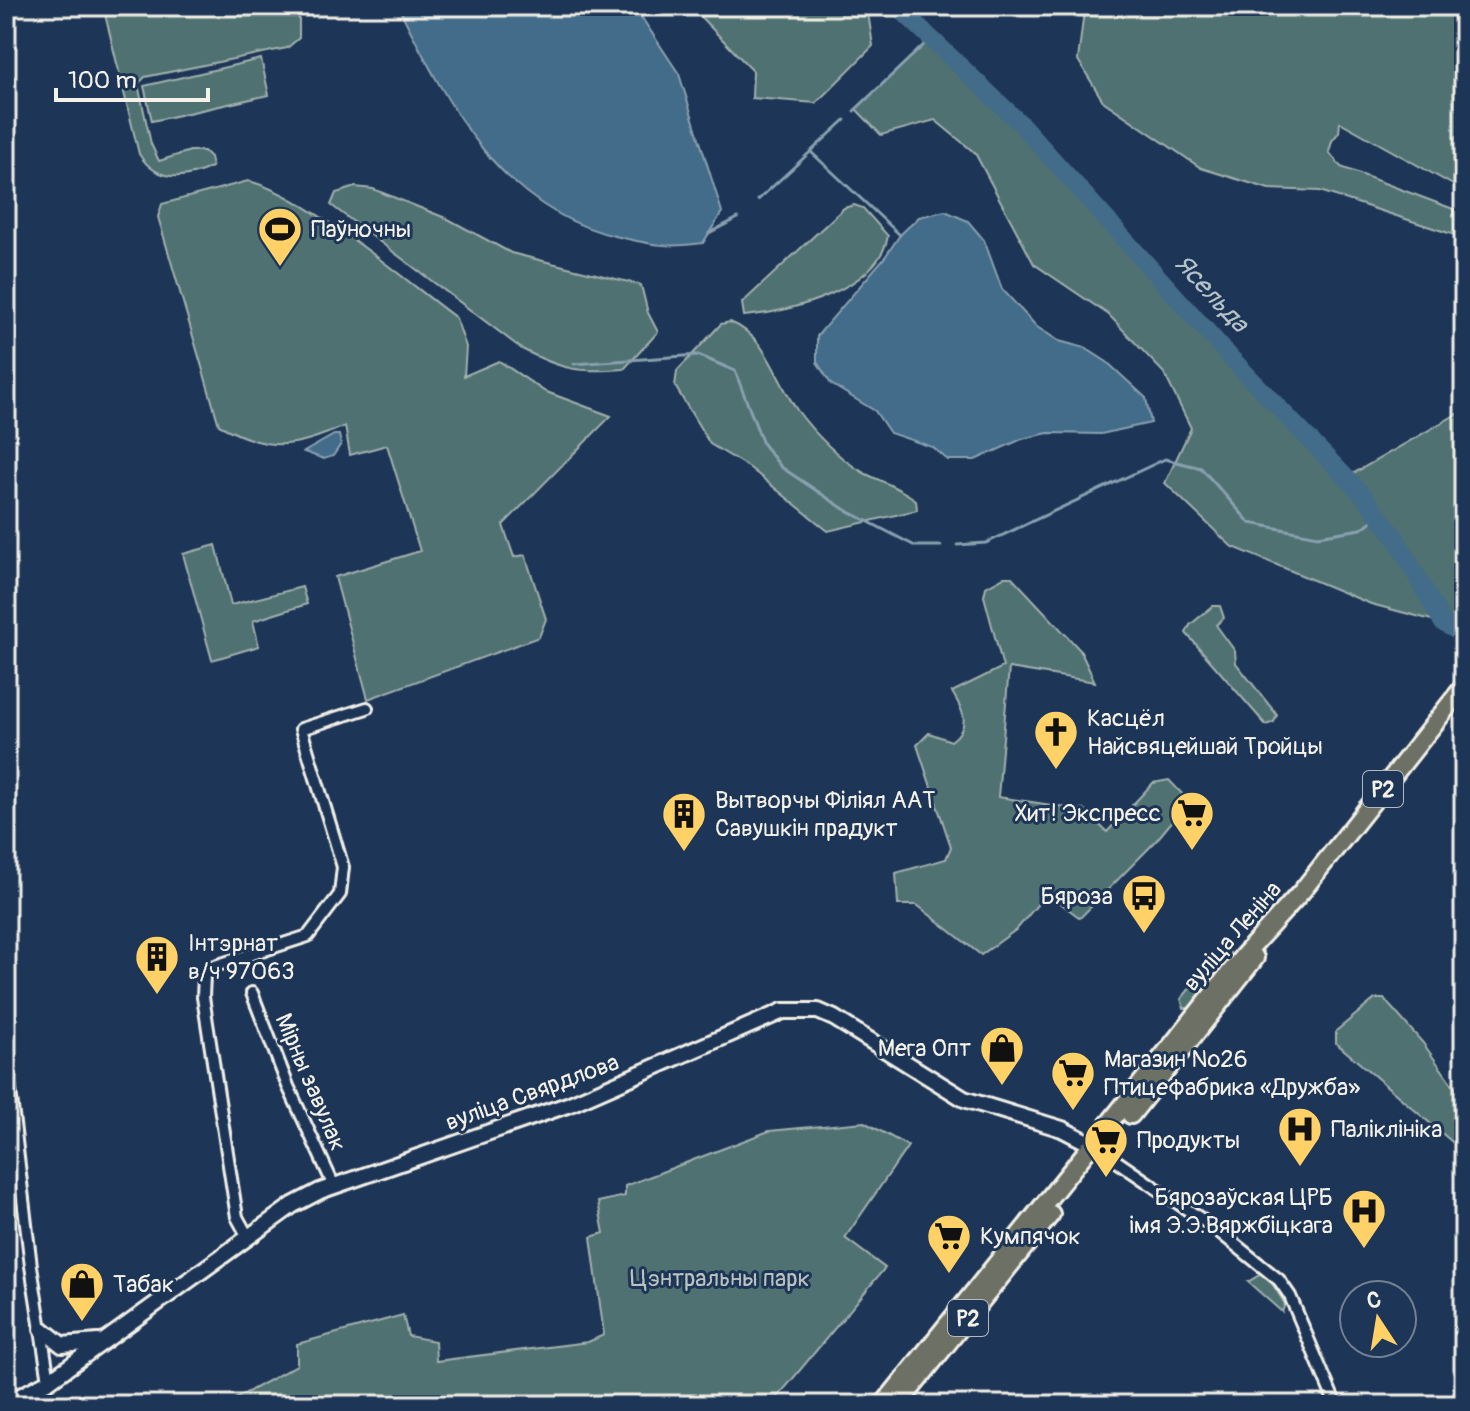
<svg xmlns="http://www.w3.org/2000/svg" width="1470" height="1411" viewBox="0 0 1470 1411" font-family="Pangolin,sans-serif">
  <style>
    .green { fill: #4f7172; stroke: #a2b1ad; stroke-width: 2 }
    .water { fill: #426c89; stroke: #89a1af; stroke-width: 2 }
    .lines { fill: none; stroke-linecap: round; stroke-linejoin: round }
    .stream { stroke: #89a1af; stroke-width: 3 }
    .river { stroke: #426c89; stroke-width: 18 }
    .minor-casing { stroke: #f4f1e8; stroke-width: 16 }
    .secondary-casing { stroke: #f4f1e8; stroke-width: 20 }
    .primary-casing { stroke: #f4f1e8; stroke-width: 22 }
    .minor { stroke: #1d3557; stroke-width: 10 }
    .secondary { stroke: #1d3557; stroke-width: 14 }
    .primary { stroke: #6c7065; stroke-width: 16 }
    .labels { text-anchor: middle; stroke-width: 6; stroke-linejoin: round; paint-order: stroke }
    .shield { fill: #1d3557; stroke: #b4b9bc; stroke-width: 2 }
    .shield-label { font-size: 22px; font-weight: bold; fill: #f4f1e8 }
    .poi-label { font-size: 24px; fill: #f4f1e8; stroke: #1d3557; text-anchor: start }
    .street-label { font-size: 24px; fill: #f4f1e8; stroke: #1d3557 }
    .park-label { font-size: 24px; fill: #bac4bf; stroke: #1d3557 }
    .water-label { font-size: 26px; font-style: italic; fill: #b6c2c7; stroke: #1d3557 }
  </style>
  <rect width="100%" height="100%" fill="#1d3557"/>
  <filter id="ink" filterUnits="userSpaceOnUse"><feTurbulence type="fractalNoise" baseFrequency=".0125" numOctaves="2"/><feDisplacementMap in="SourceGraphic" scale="16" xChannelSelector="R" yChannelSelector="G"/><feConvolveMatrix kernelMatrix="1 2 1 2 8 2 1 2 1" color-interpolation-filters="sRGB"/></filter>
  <g filter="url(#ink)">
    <!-- green -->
    <g class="green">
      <path d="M103,6H291L299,17V38L287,48L145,77L138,84L151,144L159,161L190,151H204L210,157L212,167C184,180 156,182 139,154Z"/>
      <polygon points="690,6 867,6 873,46 816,103 752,98 753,71"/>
      <polygon points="1089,6 1464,6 1464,191 1340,122 1339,132 1332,141 1329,152 1341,167 1464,213 1464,238 1320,191 1269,189 1201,168 1103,101 1078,60 1083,19"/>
      <polygon points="929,40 1021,124 1232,359 1347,477 1464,410 1464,635 1443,623 1371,604 1231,546 1165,483 1191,428 1164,373 1109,315 1034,264 975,153 935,120 881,135 856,109"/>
      <polygon points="261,59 269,95 152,121 144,86"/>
      <path d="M248,181C304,193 406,281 456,318L466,347L464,376L499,361L544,391L611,416L503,525L514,557L525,555L546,619L539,637L368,699L335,577L420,551L387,445L350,455L345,426C293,448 271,453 219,425L158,217L162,204Z"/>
      <path d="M355,187L373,189L448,219L511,253L641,285L648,313L658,332L624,369C579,373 562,370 522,349L331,205L336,193Z"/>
      <path d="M854,205L863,208L888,236C878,290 790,312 744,316L742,303L844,208Z"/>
      <path d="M730,322C767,336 776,380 797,410C814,433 840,460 866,474C883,482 900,488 916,500L917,510L828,531L750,468L710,444L675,386L677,371L721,324Z"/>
      <polygon points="216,545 231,605 302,587 307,604 253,621 259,646 212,660 183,554"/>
      <path d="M1004,577H1012L1080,650L1095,682L1009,668L998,797L1084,810L1107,832L1153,783L1169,780L1189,801L1155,842L1080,918L1047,893L1017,929L981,955L917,905H898L896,873L946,859L951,847L917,745L929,733L951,741C972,726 963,710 952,692L1003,667L984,596L986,587Z"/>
      <polygon points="1213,606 1220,606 1224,618 1216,625 1235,651 1236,663 1277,715 1274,722 1266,725 1186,633 1190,625"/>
      <polygon points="1223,949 1229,951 1233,961 1194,1008 1184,1008 1181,999"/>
      <polygon points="1375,999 1384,999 1423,1043 1464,1101 1464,1152 1336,1043 1336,1031"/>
      <polygon points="864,1122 908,1146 845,1238 885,1268 771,1405 224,1405 297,1365 297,1344 403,1315 408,1336 435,1341 436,1361 588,1342 604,1335 591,1237 604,1233 598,1202 625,1196 625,1186 769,1131"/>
      <polygon points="1261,1274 1270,1280 1285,1304 1282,1312 1248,1282"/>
    </g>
    <!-- water -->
    <g class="water">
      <path d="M398,6H634L679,74L722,212L703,243C668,248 653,245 619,237C501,211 448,106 398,6Z"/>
      <polygon points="945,211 968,221 984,240 1002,289 1037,327 1059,341 1085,348 1107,362 1146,398 1151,423 1101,434 1048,433 1022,439 975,460 948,460 932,447 890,433 875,411 831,384 817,362 817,336 885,257 900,235 919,217"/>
      <polygon points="334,435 339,435 341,444 333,456 324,459 304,452"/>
    </g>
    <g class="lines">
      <!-- stream -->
      <g class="stream">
        <polyline points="854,111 929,40"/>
        <polyline points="812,153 900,235"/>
        <polyline points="758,200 845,120"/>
        <polyline points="709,233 738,218"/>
        <polyline points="574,364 698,355 735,371 763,444 781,467 844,509 915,546 941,546"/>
        <polyline points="957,545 986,543 1165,459 1201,468 1250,523 1318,536 1361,529 1380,515"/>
      </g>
      <!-- river -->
      <polyline class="river" points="897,6 1021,124 1232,359 1363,495 1395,537 1443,623 1464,635"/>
      <!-- minor casing -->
      <g class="minor-casing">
        <g id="minor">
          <polyline points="252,993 288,1086 334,1186"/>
          <polyline points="6,1057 31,1266 49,1381"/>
          <polyline points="1102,1151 1217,1230 1279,1280 1290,1296 1336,1405"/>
          <polyline points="248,1237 237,1217 203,997 204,975 215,966 308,936 340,894 343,867 301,729 367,708"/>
        </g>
      </g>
      <!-- secondary casing -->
      <g class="secondary-casing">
        <g id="secondary">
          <polyline points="42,1329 62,1345 98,1342"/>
          <polyline points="12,1405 11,1401 49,1381 293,1205 320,1191 570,1104 783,1011 818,1011 834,1018 964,1099 1062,1129 1093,1145"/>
        </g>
      </g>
      <!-- primary casing -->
      <g class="primary-casing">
        <g id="primary">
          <polyline points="1131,1115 1255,958"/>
          <polyline points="883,1405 1244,955 1302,891 1464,686"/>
          <polyline points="898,1405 1051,1214"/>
        </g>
      </g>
      <!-- minor -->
      <use href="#minor" class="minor"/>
      <!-- secondary -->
      <use href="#secondary" class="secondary"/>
      <!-- primary -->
      <use href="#primary" class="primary"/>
    </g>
  </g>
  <!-- icons -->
  <defs>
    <g id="stadium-pin" transform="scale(2.3)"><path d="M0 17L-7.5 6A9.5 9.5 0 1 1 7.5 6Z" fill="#ffd166" stroke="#1d3557"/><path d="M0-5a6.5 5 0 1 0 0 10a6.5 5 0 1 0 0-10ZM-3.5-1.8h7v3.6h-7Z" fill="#111"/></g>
    <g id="church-pin" transform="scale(2.3)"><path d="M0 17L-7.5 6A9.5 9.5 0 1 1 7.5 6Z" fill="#ffd166" stroke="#1d3557"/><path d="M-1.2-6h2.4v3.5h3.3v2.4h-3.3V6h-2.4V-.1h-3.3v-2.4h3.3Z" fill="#111"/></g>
    <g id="supermarket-pin" transform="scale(2.3)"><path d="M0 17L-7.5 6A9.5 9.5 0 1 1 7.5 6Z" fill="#ffd166" stroke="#1d3557"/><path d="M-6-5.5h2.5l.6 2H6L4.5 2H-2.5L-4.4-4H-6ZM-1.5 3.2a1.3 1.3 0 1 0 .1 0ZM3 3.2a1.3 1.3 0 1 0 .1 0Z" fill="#111"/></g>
    <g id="building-pin" transform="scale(2.3)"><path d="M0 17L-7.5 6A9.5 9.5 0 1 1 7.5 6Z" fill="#ffd166" stroke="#1d3557"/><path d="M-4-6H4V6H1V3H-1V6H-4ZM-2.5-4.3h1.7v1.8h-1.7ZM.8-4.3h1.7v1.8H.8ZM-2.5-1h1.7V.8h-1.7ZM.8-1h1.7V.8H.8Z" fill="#111"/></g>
    <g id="bus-pin" transform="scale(2.3)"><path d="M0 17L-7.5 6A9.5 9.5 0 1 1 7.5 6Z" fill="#ffd166" stroke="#1d3557"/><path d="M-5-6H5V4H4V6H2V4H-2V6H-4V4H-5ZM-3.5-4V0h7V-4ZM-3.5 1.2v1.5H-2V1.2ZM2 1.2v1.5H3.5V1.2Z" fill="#111"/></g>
    <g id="shop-pin" transform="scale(2.3)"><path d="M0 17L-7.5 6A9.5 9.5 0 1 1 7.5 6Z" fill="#ffd166" stroke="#1d3557"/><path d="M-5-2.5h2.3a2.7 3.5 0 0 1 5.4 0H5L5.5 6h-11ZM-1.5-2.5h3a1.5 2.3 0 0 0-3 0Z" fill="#111"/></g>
    <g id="hospital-pin" transform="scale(2.3)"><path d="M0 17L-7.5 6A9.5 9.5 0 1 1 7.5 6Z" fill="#ffd166" stroke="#1d3557"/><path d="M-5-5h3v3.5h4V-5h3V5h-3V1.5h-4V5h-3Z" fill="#111"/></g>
  </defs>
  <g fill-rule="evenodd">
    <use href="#stadium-pin" x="280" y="229"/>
    <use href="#church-pin" x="1056" y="732"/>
    <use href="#supermarket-pin" x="1192" y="813"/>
    <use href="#building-pin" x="684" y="814"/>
    <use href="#bus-pin" x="1144" y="896"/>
    <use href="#building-pin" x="157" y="957"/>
    <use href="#shop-pin" x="1002" y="1048"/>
    <use href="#supermarket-pin" x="1073" y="1073"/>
    <use href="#hospital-pin" x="1300" y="1129"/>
    <use href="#supermarket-pin" x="1106" y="1140"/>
    <use href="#hospital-pin" x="1364" y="1211"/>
    <use href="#supermarket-pin" x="949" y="1236"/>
    <use href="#shop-pin" x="82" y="1284"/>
  </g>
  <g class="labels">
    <!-- shield labels -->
    <g class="shield">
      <rect x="1363" y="771" width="40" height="36" rx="6"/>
      <rect x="948" y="1300" width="40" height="36" rx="6"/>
    </g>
    <g class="shield-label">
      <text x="1383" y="797">Р2</text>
      <text x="968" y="1326">Р2</text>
    </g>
    <!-- poi labels -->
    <g class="poi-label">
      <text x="311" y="237">Паўночны</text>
      <text x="1087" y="726">Касцёл<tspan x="1087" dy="28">Найсвяцейшай Тройцы</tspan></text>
      <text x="715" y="808">Вытворчы Філіял ААТ<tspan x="715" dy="28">Савушкін прадукт</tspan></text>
      <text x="1161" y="821" text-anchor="end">Хит! Экспресс</text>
      <text x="1113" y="904" text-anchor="end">Бяроза</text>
      <text x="188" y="951">Інтэрнат<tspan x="188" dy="28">в/ч 97063</tspan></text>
      <text x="971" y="1056" text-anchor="end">Мега Опт</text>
      <text x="1104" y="1067">Магазин №26<tspan x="1104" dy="28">Птицефабрика «Дружба»</tspan></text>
      <text x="1331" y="1137">Паліклініка</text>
      <text x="1137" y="1148">Продукты</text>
      <text x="1333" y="1205" text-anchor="end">Бярозаўская ЦРБ<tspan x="1333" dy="28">імя Э.Э.Вяржбіцкага</tspan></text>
      <text x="980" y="1244">Кумпячок</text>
      <text x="113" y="1292">Табак</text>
    </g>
    <!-- street labels -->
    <g class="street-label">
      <text transform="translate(1232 936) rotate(-49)" y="8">вуліца Леніна</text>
      <text transform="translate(311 1082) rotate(67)" y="8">Мірны завулак</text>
      <text transform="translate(532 1092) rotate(-20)" y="8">вуліца Свярдлова</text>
    </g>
    <!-- park labels -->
    <g class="park-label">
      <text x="720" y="1286">Цэнтральны парк</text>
    </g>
    <!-- water labels -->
    <g class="water-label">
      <text transform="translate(1212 293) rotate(47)" y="9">Ясельда</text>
    </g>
  </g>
  <!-- margin -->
  <rect width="1470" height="1411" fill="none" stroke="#1d3557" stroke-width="32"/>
  <rect x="16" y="16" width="1438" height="1379" fill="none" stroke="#f4f1e8" stroke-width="3" filter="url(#ink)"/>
  <!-- north arrow -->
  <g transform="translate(1378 1319) rotate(348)"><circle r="38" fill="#1d3557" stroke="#738091" stroke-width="2"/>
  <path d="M0-6L14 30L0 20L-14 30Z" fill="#ffd166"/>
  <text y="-12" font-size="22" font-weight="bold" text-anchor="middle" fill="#f4f1e8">С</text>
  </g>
  <!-- scale -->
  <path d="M56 88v12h152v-12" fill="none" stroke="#f4f1e8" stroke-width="4"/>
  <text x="68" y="88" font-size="24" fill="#f4f1e8" stroke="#1d3557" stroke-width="6" paint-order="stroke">100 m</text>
</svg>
